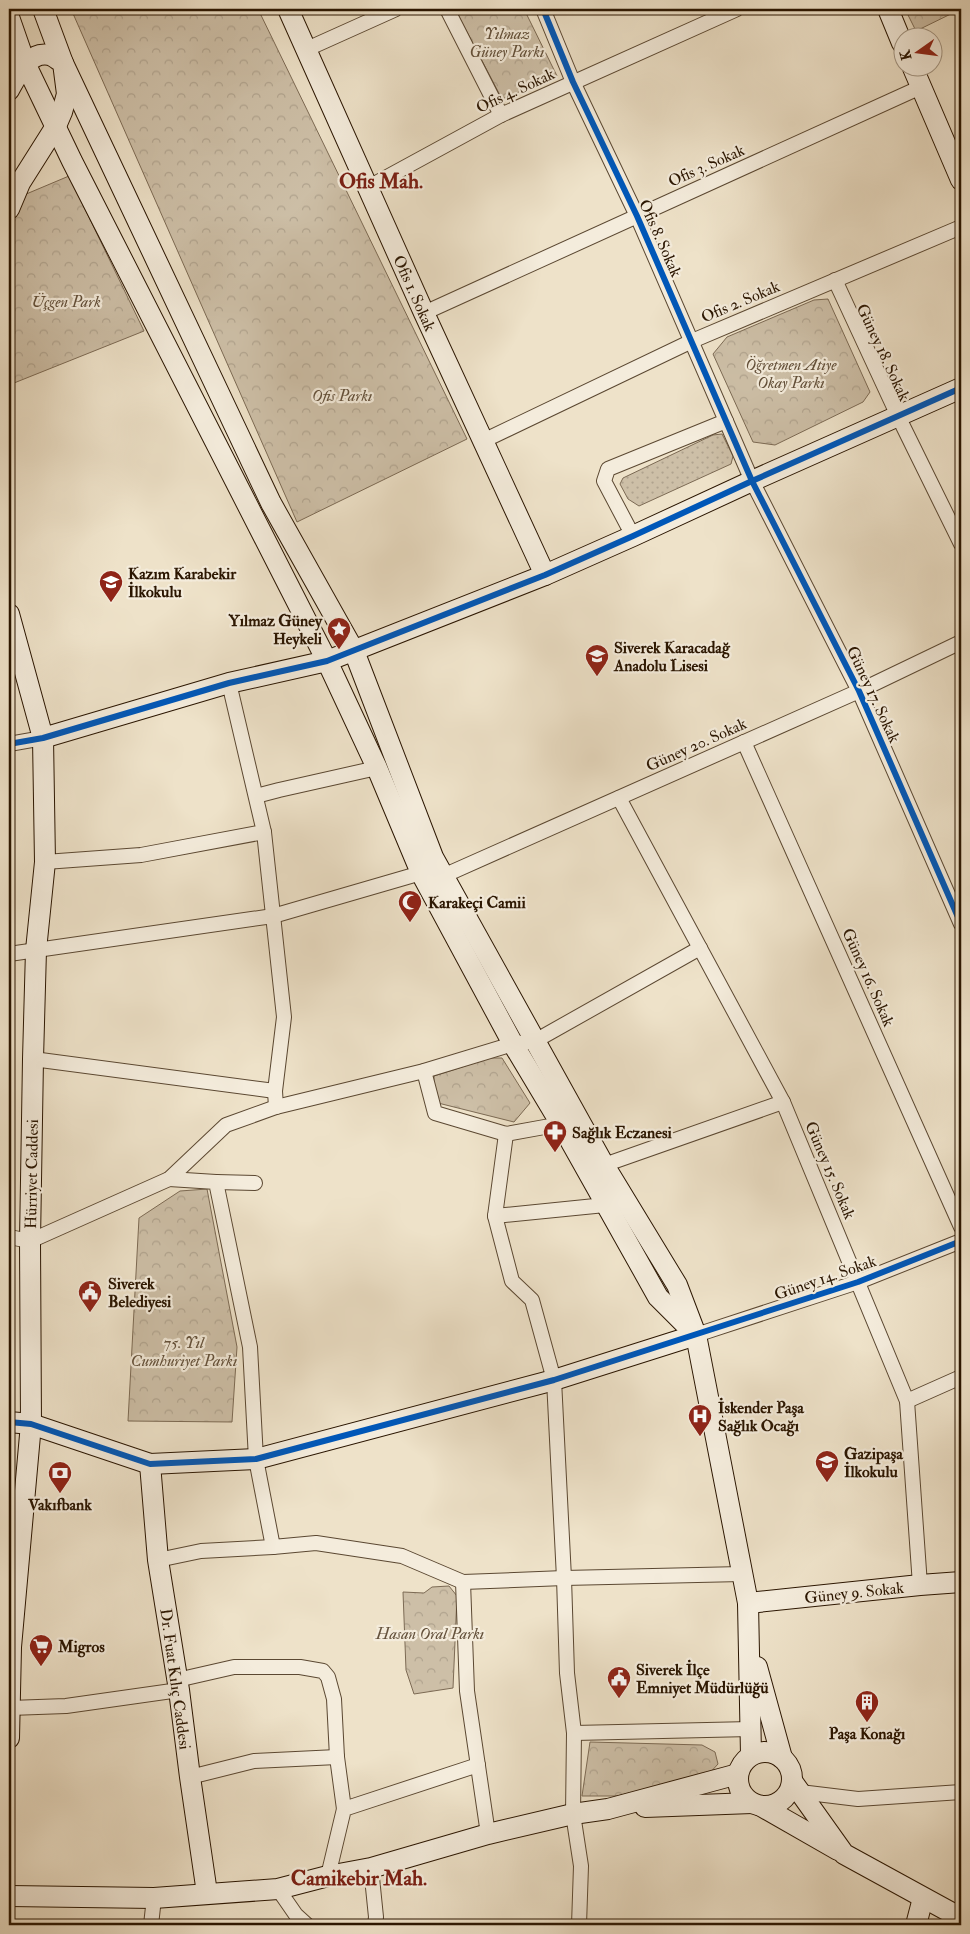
<svg xmlns="http://www.w3.org/2000/svg" width="970" height="1934" viewBox="0 0 970 1934" font-family="'IM FELL Double Pica',serif">
  <style>
    .grass { fill: url(#grass-dots); stroke: #7c6a54 }
    .forest { fill: url(#forest-crowns); stroke: #7c6a54 }
    .lines { fill: none; stroke-linecap: round; stroke-linejoin: round }
    .street-casing { stroke: #5b4832; stroke-width: 16 }
    .secondary-casing { stroke: #2a1500; stroke-width: 22 }
    .street { stroke: #f4ecdc; stroke-width: 14 }
    .secondary { stroke: #f4ecdc; stroke-width: 20 }
    .cycleway-casing { stroke: #f4ecdc; stroke-width: 9 }
    .cycleway { stroke: #0057b8; stroke-width: 6 }
    .labels { text-anchor: middle; stroke-width: 4.5; stroke-linejoin: round; paint-order: stroke }
    .park-label { font-size: 16px; font-style: italic; fill: #63503a; stroke: #f4ecdc }
    .street-label { font-size: 16px; fill: #2a1500; stroke: #f4ecdc }
    .poi-label { font-size: 16px; font-weight: bold; fill: #2a1500; stroke: #f4ecdc; text-anchor: start }
    .district-label { font-size: 21px; font-weight: bold; fill: #7a1f14; stroke: #f4ecdc }
  </style>
  <defs>
    <pattern id="grass-dots" width="8" height="8" patternUnits="userSpaceOnUse" patternTransform="scale(1.25)"><rect width="8" height="8" fill="#cdbfa7"/><path d="M2 2h.1M6 6h.1" fill="none" stroke="#b0a38e" stroke-width="1.8" stroke-linecap="round"/></pattern>
    <pattern id="forest-crowns" width="20" height="18" patternUnits="userSpaceOnUse" patternTransform="scale(1.25)"><rect width="20" height="18" fill="#cdbfa7"/><path d="M2 6a3 3 0 1 1 6 0M12 15a3 3 0 1 1 6 0" fill="none" stroke="#b0a38e"/></pattern>
  </defs>
  <rect width="100%" height="100%" fill="#eee2c9"/>
  <filter id="stains"><feTurbulence type="fractalNoise" baseFrequency=".004" numOctaves="4"/><feColorMatrix values="0 0 0 0 .2 0 0 0 0 .09 0 0 0 0 .02 0 0 0 .5 -.17"/></filter>
  <radialGradient id="worn" r=".72"><stop offset=".6" stop-color="#630" stop-opacity="0"/><stop offset="1" stop-color="#630" stop-opacity=".3"/></radialGradient>
  <!-- grass -->
  <polygon class="grass" points="722,434 733,456 731,464 639,506 628,499 620,484 623,478 713,435"/>
  <!-- forest -->
  <g class="forest">
    <polygon points="71,9 258,9 467,439 297,522"/>
    <polygon points="455,9 524,9 557,76 502,99"/>
    <polygon points="905,9 961,9 916,31"/>
    <polygon points="69,176 144,331 9,385 9,210 12,200"/>
    <polygon points="828,299 870,392 863,402 775,445 753,442 713,354 727,337 814,300"/>
    <polygon points="490,1058 502,1058 530,1103 514,1122 434,1102 434,1076"/>
    <polygon points="207,1189 237,1347 232,1422 128,1421 139,1218 180,1191"/>
    <polygon points="449,1586 457,1596 453,1688 414,1694 406,1670 403,1592 424,1593 432,1587"/>
    <polygon points="590,1742 702,1745 715,1752 718,1764 707,1776 617,1796 582,1796"/>
  </g>
  <g class="lines">
    <!-- street casing -->
    <g class="street-casing">
      <g id="street">
        <polyline points="447,9 501,115"/>
        <polyline points="543,9 573,82 637,216 752,481 859,691 961,924"/>
        <polyline points="307,49 396,9"/>
        <polyline points="367,188 501,115 737,9"/>
        <polyline points="835,280 898,416 961,544"/>
        <polyline points="424,313 921,87"/>
        <polyline points="483,441 692,341 961,227"/>
        <polyline points="633,536 604,481 608,469 726,421"/>
        <polyline points="229,683 264,832 284,1017 275,1091 276,1107"/>
        <polyline points="744,742 961,1227"/>
        <polyline points="9,744 43,738"/>
        <polyline points="256,796 279,790 377,768"/>
        <polyline points="619,798 783,1102 907,1401 920,1585"/>
        <polyline points="45,862 141,855 264,832"/>
        <polyline points="443,876 859,691 961,642"/>
        <polyline points="9,954 273,916 421,873"/>
        <polyline points="33,1059 275,1091"/>
        <polyline points="424,1071 435,1113 506,1134 561,1124"/>
        <polyline points="506,1134 495,1216 512,1281 532,1300 554,1380 564,1578 567,1673 574,1733 573,1814 581,1866 579,1925"/>
        <polyline points="604,1165 783,1102"/>
        <polyline points="169,1179 216,1182 250,1347 256,1459 273,1547 316,1543 402,1556 463,1582"/>
        <polyline points="216,1182 255,1183"/>
        <polyline points="495,1216 605,1205"/>
        <polyline points="9,1237 30,1241 169,1179 226,1125 276,1107 424,1071 513,1044 535,1041 700,948"/>
        <polyline points="696,1335 858,1282 961,1241"/>
        <polyline points="907,1401 961,1377"/>
        <polyline points="158,1560 201,1551 273,1547"/>
        <polyline points="177,1680 234,1667 300,1667 323,1671 328,1677 334,1699 337,1757 344,1809"/>
        <polyline points="10,1708 66,1706 179,1690"/>
        <polyline points="574,1733 751,1729"/>
        <polyline points="190,1777 254,1761 337,1757"/>
        <polyline points="800,1792 858,1799 961,1792"/>
        <polyline points="488,1834 467,1691 463,1582 564,1578 742,1574"/>
        <polyline points="371,1868 376,1917 375,1925"/>
        <polyline points="328,1876 344,1809 478,1765"/>
        <polyline points="278,1889 296,1915 307,1925"/>
        <polyline points="151,1925 154,1898"/>
      </g>
    </g>
    <!-- secondary casing -->
    <g class="secondary-casing">
      <g id="secondary">
        <polyline points="43,9 63,63 271,503 354,651 433,857 604,1165 677,1285 696,1335 748,1603 751,1755"/>
        <polyline points="288,9 424,313 545,575"/>
        <polyline points="888,9 902,43"/>
        <polyline points="9,17 25,63 72,161 327,661 377,768 421,873 513,1044 561,1124 658,1297 691,1330"/>
        <polyline points="913,68 961,180"/>
        <path d="M9,90C17,76 28,51 49,55C54,56 59,61 63,63L67,94L62,112L56,126L20,183L9,209"/>
        <polyline points="9,614 43,738 45,862 36,950 33,1059 30,1241 31,1424 11,1647 9,1738"/>
        <polyline points="43,738 229,683 327,661 545,575 633,536 752,481 961,388"/>
        <polyline points="9,1422 31,1424 150,1464 256,1459 554,1380 696,1335"/>
        <polyline points="150,1464 158,1560 179,1690 190,1777 207,1893"/>
        <polyline points="748,1603 920,1585 961,1582"/>
        <polyline points="757,1667 782,1758"/>
        <circle cx="765" cy="1779" r="27"/>
        <polyline points="792,1781 844,1854 961,1918"/>
        <polyline points="761,1806 838,1850"/>
        <polyline points="645,1807 752,1803"/>
        <polyline points="9,1896 154,1898 278,1889 328,1876 371,1868 488,1834 573,1814 608,1809 738,1774"/>
        <polyline points="916,1925 923,1898"/>
      </g>
    </g>
    <!-- street -->
    <use href="#street" class="street"/>
    <!-- secondary -->
    <use href="#secondary" class="secondary"/>
    <!-- cycleway casing -->
    <g class="cycleway-casing">
      <g id="cycleway">
        <polyline points="543,9 573,82 637,216 752,481 859,691 961,924"/>
        <polyline points="9,744 43,738 229,683 327,661 545,575 633,536 752,481 961,388"/>
        <polyline points="9,1422 31,1424 150,1464 256,1459 554,1380 858,1282 961,1241"/>
      </g>
    </g>
    <!-- cycleway -->
    <use href="#cycleway" class="cycleway"/>
  </g>
  <!-- icons -->
  <defs>
    <g id="school-pin" transform="scale(1.25)"><path d="M0 17L-7.5 6A9.5 9.5 0 1 1 7.5 6Z" fill="#8f2418" stroke="#f4ecdc"/><path d="M0-5L7-2L0 1L-7-2ZM-4 1L0 2.5L4 1V4Q0 6-4 4Z" fill="#fff"/></g>
    <g id="sight-pin" transform="scale(1.25)"><path d="M0 17L-7.5 6A9.5 9.5 0 1 1 7.5 6Z" fill="#8f2418" stroke="#f4ecdc"/><path d="M0-6L1.8-2.2L6-1.7L2.9 1.2L3.7 5.4L0 3.3L-3.7 5.4L-2.9 1.2L-6-1.7L-1.8-2.2Z" fill="#fff"/></g>
    <g id="mosque-pin" transform="scale(1.25)"><path d="M0 17L-7.5 6A9.5 9.5 0 1 1 7.5 6Z" fill="#8f2418" stroke="#f4ecdc"/><path d="M3.5-4.9A6 6 0 1 0 3.5 4.9A5 5 0 1 1 3.5-4.9Z" fill="#fff"/></g>
    <g id="pharmacy-pin" transform="scale(1.25)"><path d="M0 17L-7.5 6A9.5 9.5 0 1 1 7.5 6Z" fill="#8f2418" stroke="#f4ecdc"/><path d="M-2-6h4v4h4v4h-4v4h-4v-4h-4v-4h4Z" fill="#fff"/></g>
    <g id="civic-pin" transform="scale(1.25)"><path d="M0 17L-7.5 6A9.5 9.5 0 1 1 7.5 6Z" fill="#8f2418" stroke="#f4ecdc"/><path d="M-.6-6.5H3V-4.5H.6V-3L4-1V1h2V6H-6V1h2V-1L-.6-3ZM-1.2 2.5V6h2.4V2.5Z" fill="#fff"/></g>
    <g id="hospital-pin" transform="scale(1.25)"><path d="M0 17L-7.5 6A9.5 9.5 0 1 1 7.5 6Z" fill="#8f2418" stroke="#f4ecdc"/><path d="M-5-5h3v3.5h4V-5h3V5h-3V1.5h-4V5h-3Z" fill="#fff"/></g>
    <g id="bank-pin" transform="scale(1.25)"><path d="M0 17L-7.5 6A9.5 9.5 0 1 1 7.5 6Z" fill="#8f2418" stroke="#f4ecdc"/><path d="M-6-4H6V4H-6ZM0-2.3a2.3 2.3 0 1 0 0 4.6a2.3 2.3 0 1 0 0-4.6Z" fill="#fff"/></g>
    <g id="supermarket-pin" transform="scale(1.25)"><path d="M0 17L-7.5 6A9.5 9.5 0 1 1 7.5 6Z" fill="#8f2418" stroke="#f4ecdc"/><path d="M-6-5.5h2.5l.6 2H6L4.5 2H-2.5L-4.4-4H-6ZM-1.5 3.2a1.3 1.3 0 1 0 .1 0ZM3 3.2a1.3 1.3 0 1 0 .1 0Z" fill="#fff"/></g>
    <g id="building-pin" transform="scale(1.25)"><path d="M0 17L-7.5 6A9.5 9.5 0 1 1 7.5 6Z" fill="#8f2418" stroke="#f4ecdc"/><path d="M-4-6H4V6H1V3H-1V6H-4ZM-2.5-4.3h1.7v1.8h-1.7ZM.8-4.3h1.7v1.8H.8ZM-2.5-1h1.7V.8h-1.7ZM.8-1h1.7V.8H.8Z" fill="#fff"/></g>
  </defs>
  <g fill-rule="evenodd">
    <use href="#school-pin" x="111" y="582"/>
    <use href="#sight-pin" x="339" y="629"/>
    <use href="#school-pin" x="597" y="656"/>
    <use href="#mosque-pin" x="410" y="902"/>
    <use href="#pharmacy-pin" x="555" y="1132"/>
    <use href="#civic-pin" x="90" y="1292"/>
    <use href="#hospital-pin" x="700" y="1416"/>
    <use href="#school-pin" x="827" y="1462"/>
    <use href="#bank-pin" x="60" y="1473"/>
    <use href="#supermarket-pin" x="41" y="1646"/>
    <use href="#civic-pin" x="619" y="1678"/>
    <use href="#building-pin" x="867" y="1702"/>
  </g>
  <g class="labels">
    <!-- park labels -->
    <g class="park-label">
      <text x="507" y="39">Yılmaz<tspan x="507" dy="18">Güney Parkı</tspan></text>
      <text x="66" y="307">Üçgen Park</text>
      <text x="791" y="370">Öğretmen Atiye<tspan x="791" dy="18">Okay Parkı</tspan></text>
      <text x="342" y="401">Ofis Parkı</text>
      <text x="184" y="1348">75. Yıl<tspan x="184" dy="18">Cumhuriyet Parkı</tspan></text>
      <text x="430" y="1639">Hasan Oral Parkı</text>
    </g>
    <!-- street labels -->
    <g class="street-label">
      <text transform="translate(515 90) rotate(-25)" y="6">Ofis 4. Sokak</text>
      <text transform="translate(706 165) rotate(-24)" y="6">Ofis 3. Sokak</text>
      <text transform="translate(661 238) rotate(66)" y="6">Ofis 8. Sokak</text>
      <text transform="translate(415 293) rotate(66)" y="6">Ofis 1. Sokak</text>
      <text transform="translate(740 301) rotate(-23)" y="6">Ofis 2. Sokak</text>
      <text transform="translate(884 352) rotate(65)" y="6">Güney 18. Sokak</text>
      <text transform="translate(874 694) rotate(65)" y="6">Güney 17. Sokak</text>
      <text transform="translate(696 744) rotate(-24)" y="6">Güney 20. Sokak</text>
      <text transform="translate(869 977) rotate(66)" y="6">Güney 16. Sokak</text>
      <text transform="translate(831 1170) rotate(67)" y="6">Güney 15. Sokak</text>
      <text transform="translate(31 1174) rotate(-89)" y="6">Hürriyet Caddesi</text>
      <text transform="translate(825 1277) rotate(-19)" y="6">Güney 14. Sokak</text>
      <text transform="translate(854 1592) rotate(-6)" y="6">Güney 9. Sokak</text>
      <text transform="translate(176 1679) rotate(82)" y="6">Dr. Fuat Kılıç Caddesi</text>
    </g>
    <!-- poi labels -->
    <g class="poi-label">
      <text x="128" y="579">Kazım Karabekir<tspan x="128" dy="18">İlkokulu</tspan></text>
      <text x="322" y="626" text-anchor="end">Yılmaz Güney<tspan x="322" dy="18">Heykeli</tspan></text>
      <text x="614" y="653">Siverek Karacadağ<tspan x="614" dy="18">Anadolu Lisesi</tspan></text>
      <text x="428" y="908">Karakeçi Camii</text>
      <text x="572" y="1138">Sağlık Eczanesi</text>
      <text x="108" y="1289">Siverek<tspan x="108" dy="18">Belediyesi</tspan></text>
      <text x="718" y="1413">İskender Paşa<tspan x="718" dy="18">Sağlık Ocağı</tspan></text>
      <text x="844" y="1459">Gazipaşa<tspan x="844" dy="18">İlkokulu</tspan></text>
      <text x="60" y="1510" text-anchor="middle">Vakıfbank</text>
      <text x="58" y="1652">Migros</text>
      <text x="636" y="1675">Siverek İlçe<tspan x="636" dy="18">Emniyet Müdürlüğü</tspan></text>
      <text x="867" y="1739" text-anchor="middle">Paşa Konağı</text>
    </g>
    <!-- district labels -->
    <g class="district-label">
      <text x="381" y="188">Ofis Mah.</text>
      <text x="359" y="1885">Camikebir Mah.</text>
    </g>
  </g>
  <!-- margin -->
  <rect width="970" height="1934" fill="none" stroke="#eee2c9" stroke-width="30"/>
  <rect x="10" y="10" width="950" height="1914" fill="none" stroke="#2a1500" stroke-width="2.5"/>
  <rect x="15" y="15" width="940" height="1904" fill="none" stroke="#2a1500"/>
  <!-- north arrow -->
  <g transform="translate(918 52) rotate(256)"><circle r="24" fill="#f4ecdc" stroke="#a39684"/>
  <path d="M0-4L9 19L0 12L-9 19Z" fill="#8f2418"/>
  <text y="-8" font-size="14" font-weight="bold" text-anchor="middle" fill="#2a1500">K</text>
  </g>
  <rect width="100%" height="100%" filter="url(#stains)"/>
  <rect width="100%" height="100%" fill="url(#worn)"/>
</svg>
